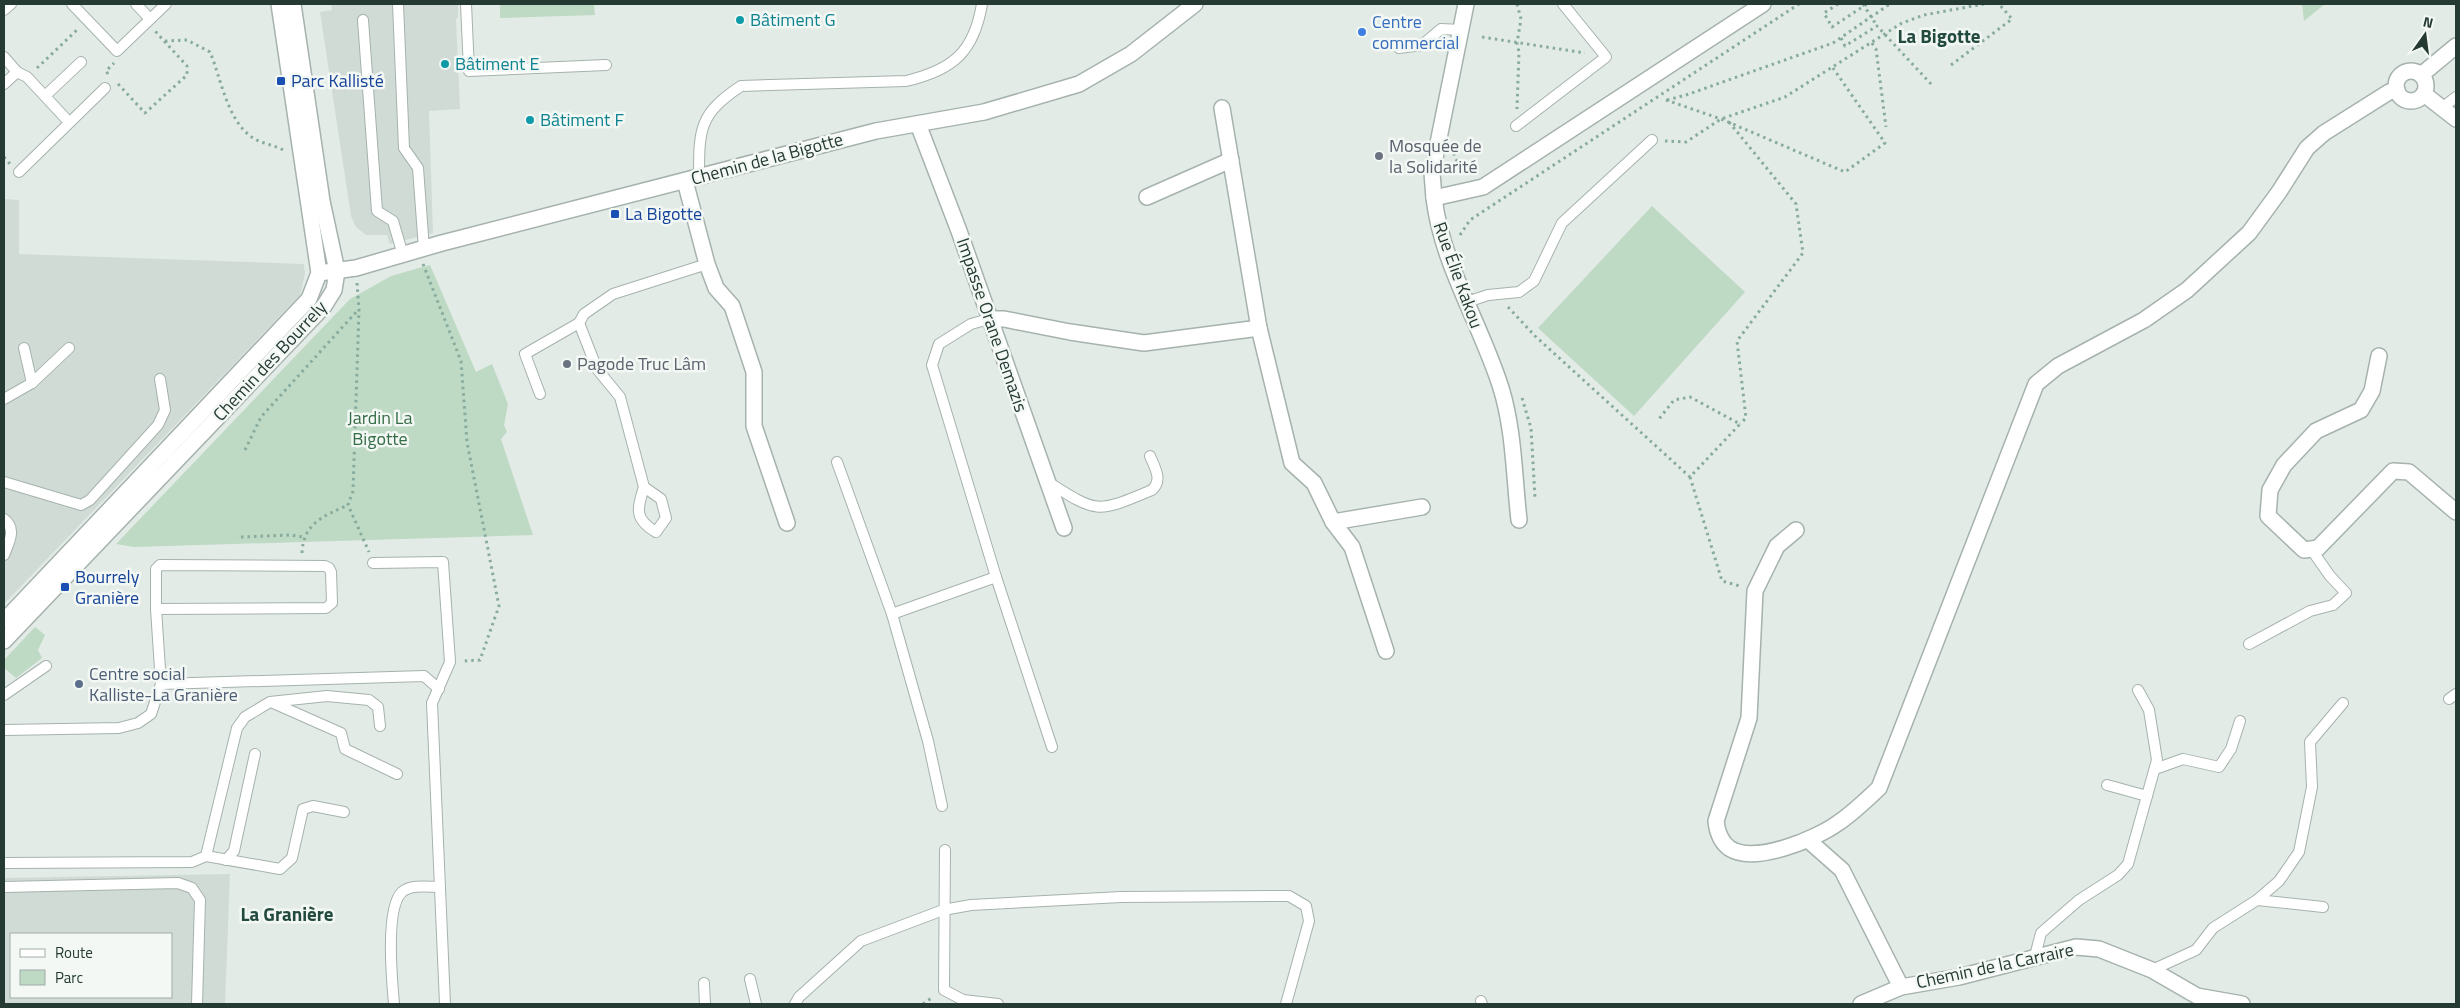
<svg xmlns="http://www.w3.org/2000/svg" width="2460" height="1008" viewBox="0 0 2460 1008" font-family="'Titillium Web',sans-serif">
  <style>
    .built { fill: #d1dbd6; fill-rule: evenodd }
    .green { fill: #bed9c4 }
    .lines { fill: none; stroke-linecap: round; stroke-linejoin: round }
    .lane-casing { stroke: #a6b2ad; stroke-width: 12 }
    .street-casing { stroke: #a6b2ad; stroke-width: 18 }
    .path { stroke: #87ab9d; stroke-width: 3; stroke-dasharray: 2.5 4; stroke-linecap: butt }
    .lane { stroke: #fff; stroke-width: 10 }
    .street { stroke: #fff; stroke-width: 15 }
    .culture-dot { fill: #0f9aa8; stroke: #f3f8f5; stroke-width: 2 }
    .shop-dot { fill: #3f7fe0; stroke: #f3f8f5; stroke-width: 2 }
    .transit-dot { fill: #1a4fb4; stroke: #f3f8f5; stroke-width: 2 }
    .worship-dot { fill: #6b7280; stroke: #f3f8f5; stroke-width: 2 }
    .service-dot { fill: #5c6f8a; stroke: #f3f8f5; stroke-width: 2 }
    .labels { text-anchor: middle; stroke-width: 5; stroke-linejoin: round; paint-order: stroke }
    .culture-label { font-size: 18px; fill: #0d838f; stroke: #f3f8f5; text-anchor: start }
    .shop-label { font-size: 18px; fill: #366cbe; stroke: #f3f8f5; text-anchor: start }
    .transit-label { font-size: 18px; fill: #164399; stroke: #f3f8f5; text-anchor: start }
    .worship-label { font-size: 18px; fill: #5b616d; stroke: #f3f8f5; text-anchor: start }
    .street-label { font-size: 18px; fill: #253a33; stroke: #f3f8f5 }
    .park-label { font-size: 18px; fill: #346c46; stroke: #f3f8f5 }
    .service-label { font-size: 18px; fill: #4e5e75; stroke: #f3f8f5; text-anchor: start }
    .neighbourhood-label { font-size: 19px; font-weight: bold; fill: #234a3e; stroke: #f3f8f5 }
  </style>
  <rect width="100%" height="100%" fill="#e3ebe7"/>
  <!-- built -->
  <g class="built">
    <polygon points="331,4 458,4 458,18 456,19 460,109 429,111 433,233 390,244 387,235 366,235 356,227 351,216 320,12 332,10"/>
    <polygon points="4,199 19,200 19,254 304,264 305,274 300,295 4,604"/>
    <path d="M230,874L225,1004H4V878ZM11,934H171V997H11Z"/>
  </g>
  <!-- green -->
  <g class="green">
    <polygon points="500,4 594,4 595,15 500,18"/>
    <polygon points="2302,4 2325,4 2304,21"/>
    <polygon points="1652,206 1745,292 1634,416 1538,328"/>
    <polygon points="430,265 476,372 492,364 508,404 504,425 507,432 501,439 533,535 134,547 116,544 350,299 391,276"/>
    <polygon points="35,627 45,635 38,650 42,658 16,678 4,668 4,660"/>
  </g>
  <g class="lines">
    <!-- lane casing -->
    <g class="lane-casing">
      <g id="lane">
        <polyline points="72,4 117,51 166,4"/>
        <polyline points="136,4 150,19"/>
        <polyline points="398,4 404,148 418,168 424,249"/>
        <polyline points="466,4 469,71 606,65"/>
        <polyline points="4,10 11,4"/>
        <polyline points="363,20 377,211 393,221 403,255"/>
        <polyline points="1399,48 1422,45 1441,29 1461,30"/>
        <polyline points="4,57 17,72 4,84"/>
        <polyline points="17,72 27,77 69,122"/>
        <polyline points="45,96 81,62"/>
        <polyline points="2442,108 2456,97"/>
        <polyline points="1516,126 1606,57 1563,4"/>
        <polyline points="19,172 105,88"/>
        <path d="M699,177C699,129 699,114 741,86L906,81C953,70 974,52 982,4"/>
        <polyline points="1467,302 1488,295 1519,292 1534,281 1562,223 1652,140"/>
        <polyline points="989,319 971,324 939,344 932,365 996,577 1052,747"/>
        <path d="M579,323L597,369L620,397L644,487L661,499L666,518L656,532C634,519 637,509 644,487"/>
        <polyline points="24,348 32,383"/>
        <polyline points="540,394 525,354 579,323 584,314 613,294 707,264"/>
        <polyline points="4,399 32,383 69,348"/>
        <polyline points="837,462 892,614 928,741 942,806"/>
        <polyline points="4,482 81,505 90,500 158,425 165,410 160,379"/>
        <path d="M1048,482C1098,514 1097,513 1152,490C1163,480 1155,468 1150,456"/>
        <path d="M4,519C17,529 9,542 4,555"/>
        <polyline points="373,563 443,562 450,662 432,703 445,1004"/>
        <polyline points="892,614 996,577"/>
        <polyline points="2249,644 2310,611 2333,605 2346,593 2330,576 2311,549"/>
        <polyline points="161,684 424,676 439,689"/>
        <polyline points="4,695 46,666"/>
        <polyline points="2449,699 2456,694"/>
        <polyline points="271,702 341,733 345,749 397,774"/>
        <polyline points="4,730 119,728 138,723 151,714 161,684 156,609 156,569 160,565 325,566 329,568 331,572 332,603 326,608 156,609"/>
        <polyline points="2155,769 2183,759 2219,767 2231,749 2240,721"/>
        <polyline points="2107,785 2147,796"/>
        <polyline points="945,850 944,990 963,1000 998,1004"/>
        <polyline points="206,856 280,869 292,858 303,809 313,806 344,812"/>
        <polyline points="226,860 234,851 255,754"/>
        <polyline points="4,863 192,862 206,856 237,728 245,717 270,702 327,696 369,700 378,707 380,726"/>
        <polyline points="4,887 178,883 192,888 200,900 197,1004"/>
        <polyline points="2257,900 2279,881 2299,852 2312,787 2310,742 2343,703"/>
        <polyline points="2035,956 2041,933 2079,900 2118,875 2128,864 2157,760 2149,710 2138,690"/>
        <polyline points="2152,970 2196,950 2213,928 2257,900 2323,907"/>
        <polyline points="750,979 756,1004"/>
        <polyline points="704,983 705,1004"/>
        <polyline points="1481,1001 1482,1004"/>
        <path d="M394,1004C392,982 385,908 402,892C411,884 429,887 440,887"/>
        <polyline points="795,1004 799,997 861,941 943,910 971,905 1121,897 1289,896 1306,906 1309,921 1286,1004"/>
      </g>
    </g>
    <!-- street casing -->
    <g class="street-casing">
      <g id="street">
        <circle cx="2411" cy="86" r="15"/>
        <polyline points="2421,75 2456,46"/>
        <polyline points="2424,94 2456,119"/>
        <polyline points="918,124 959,231 1064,528"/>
        <polyline points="685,181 707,264 716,288 732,306 754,372 754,426 787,523"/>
        <polyline points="1147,197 1231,160"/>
        <polyline points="1434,198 1432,173 1466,4"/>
        <polyline points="319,273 356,268 442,243 876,131 984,112 1079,84 1131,54 1195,4"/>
        <polyline points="989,319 1004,319 1070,332 1144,343 1259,328 1222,108"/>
        <polyline points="1259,328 1292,463 1314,483 1333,522 1352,547 1386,651"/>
        <polyline points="2379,356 2372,391 2361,410 2316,431 2284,465 2270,490 2268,516 2304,550 2318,548 2393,471 2409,472 2456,512"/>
        <path d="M1519,520C1514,476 1514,430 1501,388C1481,324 1442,265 1434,198L1483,187L1763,4"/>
        <polyline points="1333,522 1422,507"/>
        <path d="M1796,530L1777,546L1755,591L1749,718L1716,821C1717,831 1720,841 1729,848C1754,865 1816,839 1838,823C1853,813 1866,800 1879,788L2036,384L2058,366L2144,320L2187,290L2249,233L2279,192L2307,148L2324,133L2389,92L2397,90"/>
        <polyline points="4,621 309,299 319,273 279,4"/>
        <polyline points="4,641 324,306 334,290 337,271 322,201 293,4"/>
        <polyline points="1808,840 1842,870 1901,987"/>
        <polyline points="1861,1004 1901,987 1959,977 2076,947 2099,949 2152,970 2197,996 2242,1004"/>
      </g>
    </g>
    <!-- path -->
    <g class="path">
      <polyline points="1517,4 1521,19 1517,43 1519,52 1517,109"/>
      <polyline points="1838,4 1824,13 1832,27 1867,4"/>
      <polyline points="1863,4 1877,26"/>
      <polyline points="1482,37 1585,53"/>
      <polyline points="1841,38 1845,46 1877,26 1932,85"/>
      <path d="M165,41L187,40L210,52C221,78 227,121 253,138C263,144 275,145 285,151"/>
      <polyline points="1872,43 1876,49 1886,127"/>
      <polyline points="1951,65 2012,19 1999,4"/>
      <polyline points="37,68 78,29"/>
      <polyline points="108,74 106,71 114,63"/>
      <polyline points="118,84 145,113 187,75 187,66 155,31"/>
      <polyline points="1666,100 1721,119 1845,172 1885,143 1833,68"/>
      <polyline points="1667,100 1686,95 1833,43 1890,4"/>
      <polyline points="1729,122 1796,204 1803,253 1737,341 1746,418 1740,424"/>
      <polyline points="1665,141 1686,142 1721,119 1785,97 1902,23 1924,15 1984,4"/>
      <path d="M1454,153C1456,165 1465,168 1476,171"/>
      <polyline points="4,157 10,164"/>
      <polyline points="1460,235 1470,220 1799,4"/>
      <polyline points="423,264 461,361 467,442 499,606 480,660 463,661"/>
      <polyline points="357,283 359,310 353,491 348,505 369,552"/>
      <polyline points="1508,307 1535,336 1690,477 1740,424 1690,397 1674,400 1659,419"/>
      <polyline points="1522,398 1531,428 1535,498"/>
      <polyline points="245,450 261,417 358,310"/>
      <polyline points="1690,477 1722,581 1740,586"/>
      <polyline points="241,537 290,535 303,537"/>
      <path d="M302,553C303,523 324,516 348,505"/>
      <polyline points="923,1004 933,997"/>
    </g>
    <!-- lane -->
    <use href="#lane" class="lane"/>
    <!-- street -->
    <use href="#street" class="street"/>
  </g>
  <!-- markers -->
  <g class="culture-dot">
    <circle cx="740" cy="20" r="5"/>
    <circle cx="445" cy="64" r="5"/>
    <circle cx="530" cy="120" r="5"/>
  </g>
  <circle class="shop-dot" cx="1362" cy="32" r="5"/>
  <g class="transit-dot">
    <rect x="276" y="76" width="10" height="10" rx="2.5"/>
    <rect x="610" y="209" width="10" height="10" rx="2.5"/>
    <rect x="60" y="582" width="10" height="10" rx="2.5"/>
  </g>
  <g class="worship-dot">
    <circle cx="1379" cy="156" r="5"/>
    <circle cx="567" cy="364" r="5"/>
  </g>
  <circle class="service-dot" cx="79" cy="684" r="5"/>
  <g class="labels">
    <!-- culture labels -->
    <g class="culture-label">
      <text x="750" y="26">Bâtiment G</text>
      <text x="455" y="70">Bâtiment E</text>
      <text x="540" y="126">Bâtiment F</text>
    </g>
    <!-- shop labels -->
    <g class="shop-label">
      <text x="1372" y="28">Centre<tspan x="1372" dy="21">commercial</tspan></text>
    </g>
    <!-- transit labels -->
    <g class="transit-label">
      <text x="291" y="87">Parc Kallisté</text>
      <text x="625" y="220">La Bigotte</text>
      <text x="75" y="583">Bourrely<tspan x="75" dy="21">Granière</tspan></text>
    </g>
    <!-- worship labels -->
    <g class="worship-label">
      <text x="1389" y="152">Mosquée de<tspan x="1389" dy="21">la Solidarité</tspan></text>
      <text x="577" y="370">Pagode Truc Lâm</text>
    </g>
    <!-- street labels -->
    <g class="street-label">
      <text transform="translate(767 159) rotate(-15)" y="6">Chemin de la Bigotte</text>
      <text transform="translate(1458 275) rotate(70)" y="6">Rue Élie Kakou</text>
      <text transform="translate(992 325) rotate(71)" y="6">Impasse Orane Demazis</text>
      <text transform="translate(270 361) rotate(-47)" y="6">Chemin des Bourrely</text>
      <text transform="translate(1995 966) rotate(-12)" y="6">Chemin de la Carraire</text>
    </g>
    <!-- park labels -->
    <g class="park-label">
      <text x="380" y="424">Jardin La<tspan x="380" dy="21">Bigotte</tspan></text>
    </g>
    <!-- service labels -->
    <g class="service-label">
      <text x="89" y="680">Centre social<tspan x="89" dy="21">Kalliste-La Granière</tspan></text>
    </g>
    <!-- neighbourhood labels -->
    <g class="neighbourhood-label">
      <text x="1939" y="43">La Bigotte</text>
      <text x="287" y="921">La Granière</text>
    </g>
  </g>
  <!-- border -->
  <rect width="2460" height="1008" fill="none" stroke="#253a33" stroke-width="10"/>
  <!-- legend -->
  <rect x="10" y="933" width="162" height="65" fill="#f3f8f5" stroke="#a1aca7"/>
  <rect x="20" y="949" width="25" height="8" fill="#ffffff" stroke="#a1aca7"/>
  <text x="55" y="958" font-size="15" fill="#253a33">Route</text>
  <rect x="20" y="970" width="25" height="15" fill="#bed9c4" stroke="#a1aca7"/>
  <text x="55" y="983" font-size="15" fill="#253a33">Parc</text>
  <!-- north arrow -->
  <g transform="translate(2425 35) rotate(14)" stroke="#f3f8f5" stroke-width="4" paint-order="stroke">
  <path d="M0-4L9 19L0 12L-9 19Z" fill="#253a33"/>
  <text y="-8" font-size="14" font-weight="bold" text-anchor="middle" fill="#253a33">N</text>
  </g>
</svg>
